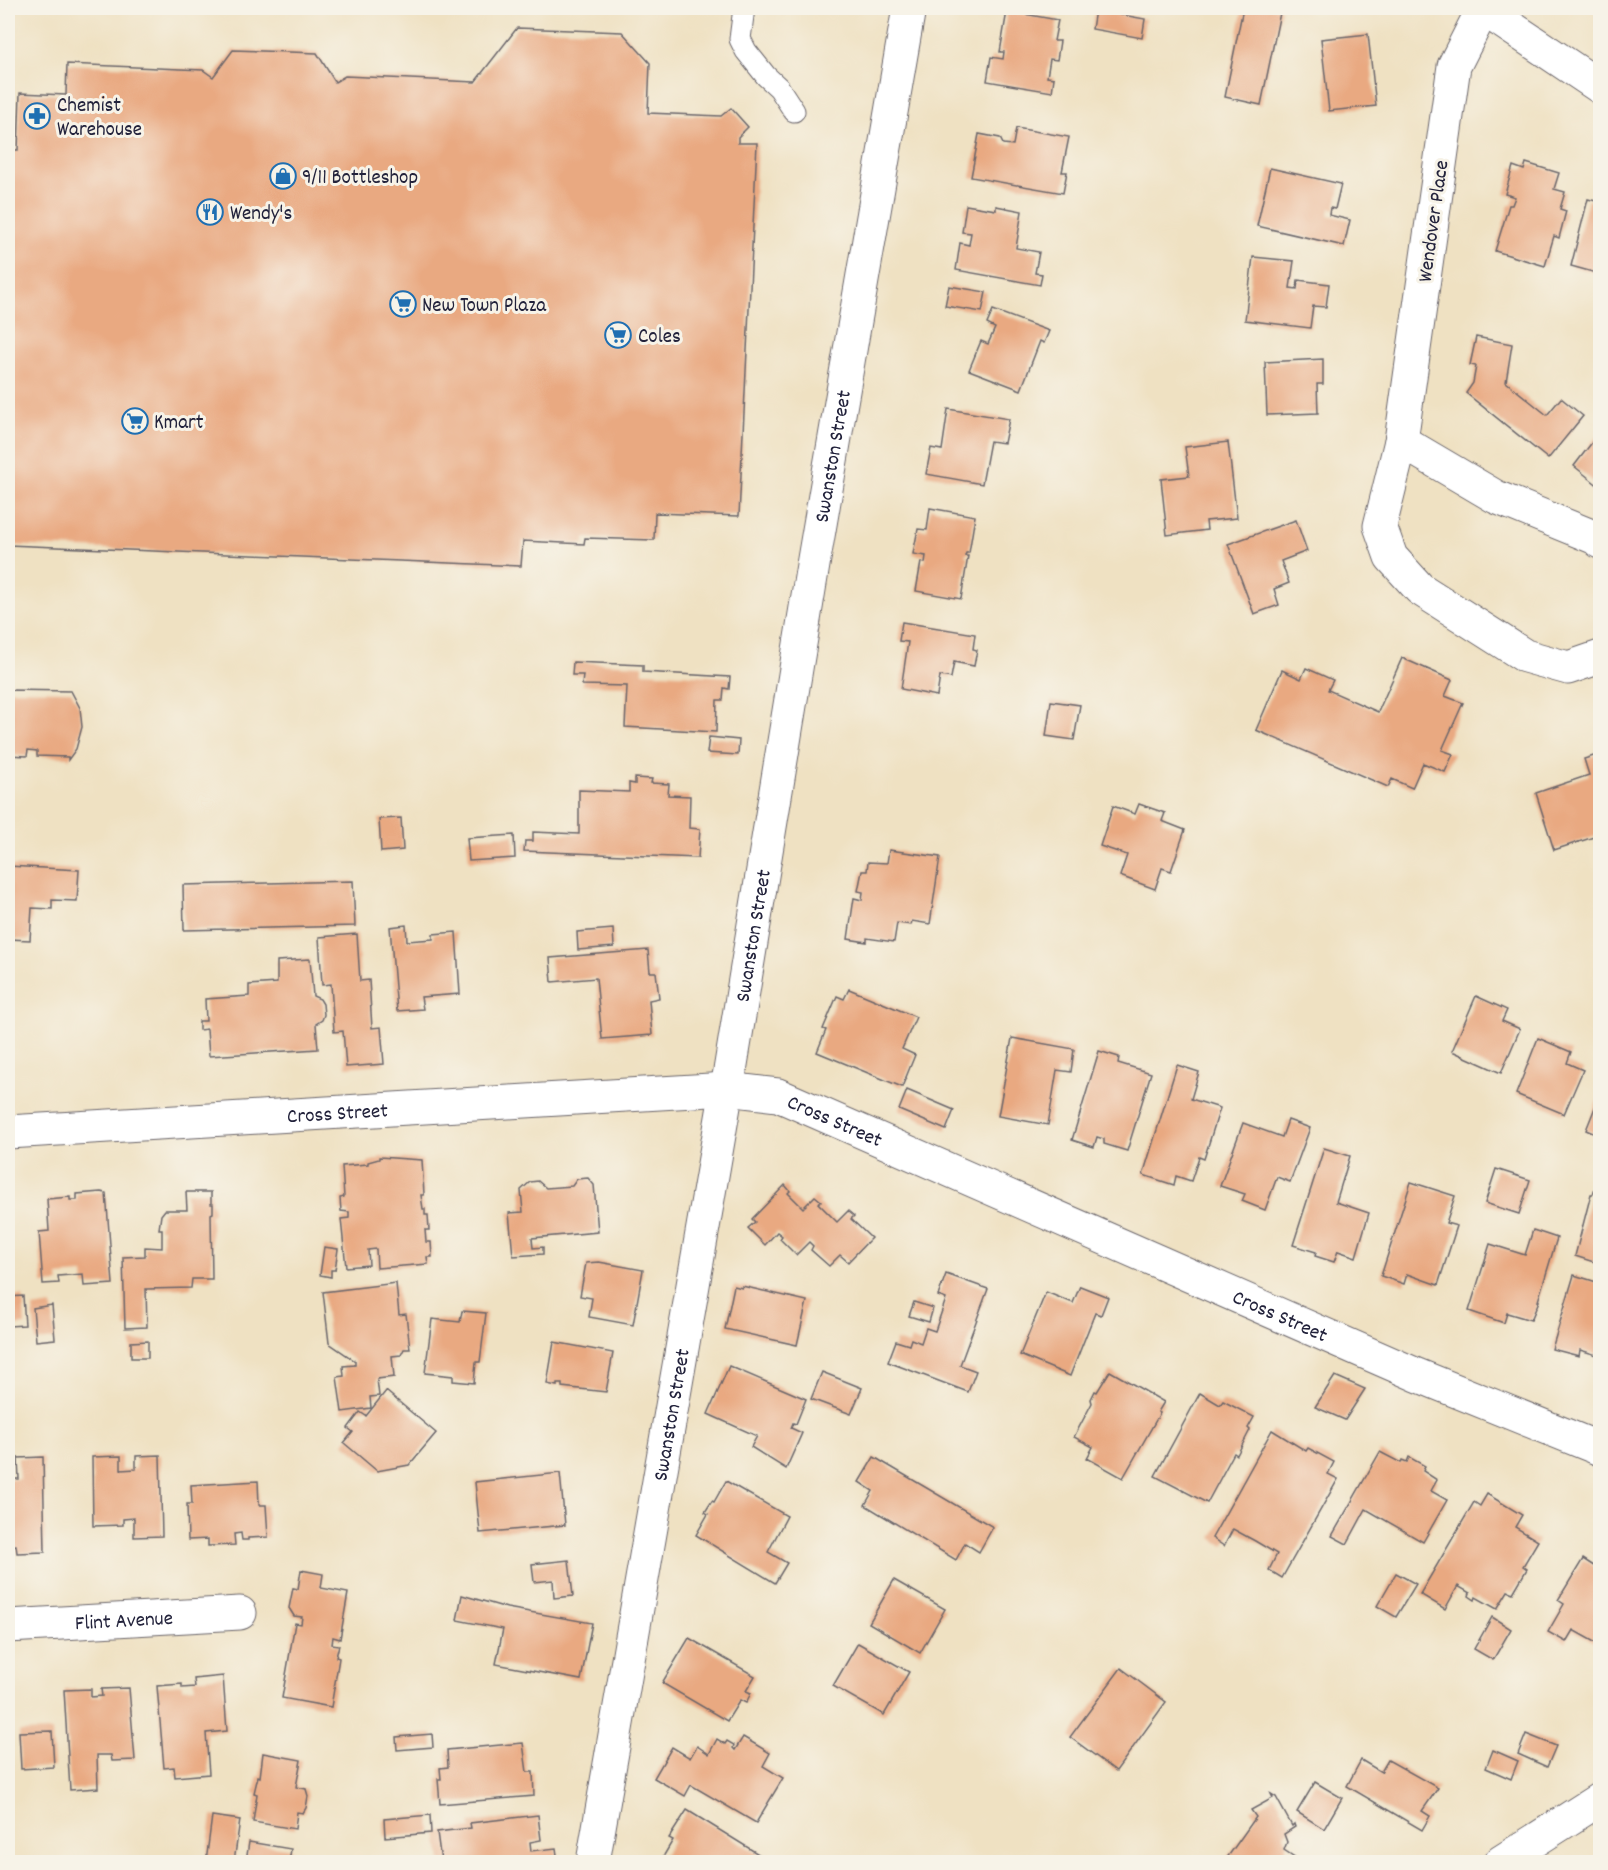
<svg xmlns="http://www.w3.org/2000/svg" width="1608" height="1870" viewBox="0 0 1608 1870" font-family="Dekko,sans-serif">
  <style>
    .building { fill: #e9a981 }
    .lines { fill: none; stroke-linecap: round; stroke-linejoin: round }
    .lane-casing { stroke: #6a656a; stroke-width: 23 }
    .street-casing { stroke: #6a656a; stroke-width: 35 }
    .secondary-casing { stroke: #6a656a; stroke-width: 35 }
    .lane { stroke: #fff; stroke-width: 21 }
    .street { stroke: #fff; stroke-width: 33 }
    .secondary { stroke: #fff; stroke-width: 33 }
    .labels { text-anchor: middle; stroke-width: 6; stroke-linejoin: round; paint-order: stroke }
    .poi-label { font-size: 21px; fill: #22223b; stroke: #f7f3e8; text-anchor: start }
    .street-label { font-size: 21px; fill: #22223b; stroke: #f7f3e8 }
  </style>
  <rect width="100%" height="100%" fill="#f7f3e8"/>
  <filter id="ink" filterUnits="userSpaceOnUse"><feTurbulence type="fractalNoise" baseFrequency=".0167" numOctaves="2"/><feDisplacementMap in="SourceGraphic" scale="12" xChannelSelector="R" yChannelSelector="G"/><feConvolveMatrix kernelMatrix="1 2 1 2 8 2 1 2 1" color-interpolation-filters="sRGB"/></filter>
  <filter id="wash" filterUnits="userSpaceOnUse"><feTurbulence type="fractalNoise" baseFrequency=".008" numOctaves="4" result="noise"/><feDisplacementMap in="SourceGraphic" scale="24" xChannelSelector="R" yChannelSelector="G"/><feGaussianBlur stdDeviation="1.35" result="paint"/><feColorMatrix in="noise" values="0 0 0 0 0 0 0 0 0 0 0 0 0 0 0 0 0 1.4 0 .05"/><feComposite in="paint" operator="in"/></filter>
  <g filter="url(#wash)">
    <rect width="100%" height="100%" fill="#efe1c2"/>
    <g id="blocks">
      <!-- building -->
      <g class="building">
        <polygon points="1243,8 1281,8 1261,105 1225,97"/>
        <polygon points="1095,10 1145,19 1142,38 1092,29"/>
        <polygon points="1007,11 1058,20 1054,41 1060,41 1057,60 1050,59 1047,77 1054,78 1052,92 987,81 991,57 1003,59 1004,52 1000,52"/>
        <polygon points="517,28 622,32 650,63 648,113 721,116 731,108 748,127 738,137 738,143 757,143 739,516 655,513 654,540 585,538 584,544 523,541 521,566 8,545 8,150 18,150 20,93 66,95 67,64 203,70 213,77 233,50 317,53 335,82 345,76 475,82"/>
        <polygon points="1368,34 1376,106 1329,111 1321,39"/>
        <polygon points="1016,128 1069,137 1062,172 1067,172 1063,193 971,177 979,134 1000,138 1003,144 1013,145"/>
        <polygon points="1526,163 1559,173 1554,189 1565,192 1560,209 1566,211 1559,238 1554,236 1545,266 1495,251 1509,205 1512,205 1515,197 1505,194 1513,166 1524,170"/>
        <polygon points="1270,168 1341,184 1335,209 1330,208 1329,215 1350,220 1344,246 1257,226"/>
        <polygon points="1588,199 1600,202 1600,274 1571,266"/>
        <polygon points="966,205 996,210 996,206 1022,211 1016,248 1039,252 1035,273 1042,274 1040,285 956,270 960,243 969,245 971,233 962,232"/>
        <polygon points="1253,257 1294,261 1290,288 1297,289 1298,280 1329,284 1326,307 1313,306 1310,328 1245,320"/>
        <polygon points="949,286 986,292 982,312 945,306"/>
        <polygon points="993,310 1049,331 1044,343 1040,341 1021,390 969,370 981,341 988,344 995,328 987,324"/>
        <polygon points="1476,337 1512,344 1506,382 1547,415 1561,398 1583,416 1548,459 1466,393 1473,383 1476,366 1470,365"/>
        <polygon points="1323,359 1323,384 1317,384 1318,413 1267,415 1265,362"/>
        <polygon points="948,409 1009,419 1004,443 990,441 982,484 926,474 931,448 942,450"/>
        <polygon points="1600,432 1600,487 1574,466"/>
        <polygon points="1228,442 1237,518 1206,521 1207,530 1167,535 1161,479 1189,476 1185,447"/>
        <polygon points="930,508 975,516 969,553 966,553 965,556 968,556 961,599 916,591 921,562 925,563 926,556 913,554 918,529 927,530"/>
        <polygon points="1296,520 1307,551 1281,561 1289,583 1274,589 1279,605 1254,614 1228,544"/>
        <polygon points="902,622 975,634 973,649 977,650 974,666 954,662 951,678 940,676 937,696 901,689 908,642 899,641"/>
        <polygon points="1402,658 1452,680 1445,696 1463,703 1442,750 1453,754 1445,772 1423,763 1412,788 1392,779 1388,787 1256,730 1282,670 1301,679 1306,668 1333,680 1328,690 1378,712"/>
        <polygon points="573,662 643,665 643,672 730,677 729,689 724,688 723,700 717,700 716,732 625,727 627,686 582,685 583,675 572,675"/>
        <polygon points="8,690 71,691 80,708 82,727 76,749 68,760 68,757 37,756 37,751 28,750 27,756 8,755"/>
        <polygon points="1051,701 1080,705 1074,740 1046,736"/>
        <polygon points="709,737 739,740 738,755 707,753"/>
        <polygon points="1600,754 1600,835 1554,850 1536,793 1589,775 1584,759"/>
        <polygon points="635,778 652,779 651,783 669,784 668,795 690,796 689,828 700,829 698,858 524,851 525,841 533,841 533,832 579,834 579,790 629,792 629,783 635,784"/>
        <polygon points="1139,804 1165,813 1162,821 1185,830 1171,871 1162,868 1155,889 1120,876 1127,855 1100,846 1113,806 1135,814"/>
        <polygon points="401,818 403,850 381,852 379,819"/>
        <polygon points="514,835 515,858 469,861 467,838"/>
        <polygon points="889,850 940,857 930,924 912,921 911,925 897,923 894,942 867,938 867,942 848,939 854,898 862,900 863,892 858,891 862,871 867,871 868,862 887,863"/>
        <polygon points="8,866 79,870 77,901 52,900 52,909 32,908 30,940 8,939"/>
        <polygon points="353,881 355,926 184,930 183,885"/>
        <polygon points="406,925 407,941 433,939 433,934 456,932 460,994 421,997 423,1009 397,1011 390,927"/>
        <polygon points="613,929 614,947 578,950 577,932"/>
        <polygon points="357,934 360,981 369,980 372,1028 381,1027 384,1064 346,1067 343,1031 334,1032 331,984 322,985 319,937"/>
        <polygon points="648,950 650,972 656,972 659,998 649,1000 652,1035 602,1039 596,978 552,982 550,958"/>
        <polygon points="310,959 313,996 320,999 323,1004 324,1015 322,1020 316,1024 318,1049 209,1056 207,1029 199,1030 199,1021 206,1021 205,999 249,996 249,985 277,983 277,961"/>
        <polygon points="849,989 916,1017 902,1049 915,1055 902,1087 817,1052 826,1030 823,1029 837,996 844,999"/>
        <polygon points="1476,996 1507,1010 1502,1021 1520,1029 1501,1073 1452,1051"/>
        <polygon points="1012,1038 1074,1049 1071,1072 1057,1070 1048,1125 998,1116"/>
        <polygon points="1538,1038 1571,1052 1567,1063 1583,1070 1564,1114 1516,1094"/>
        <polygon points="1099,1051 1119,1057 1118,1063 1151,1073 1127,1151 1104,1144 1104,1139 1097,1137 1094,1147 1072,1140"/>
        <polygon points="1177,1065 1199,1072 1191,1099 1220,1108 1204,1159 1199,1157 1191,1181 1176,1176 1174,1185 1143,1175"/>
        <polygon points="907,1090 954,1110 946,1130 899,1110"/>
        <polygon points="1600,1095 1600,1136 1586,1130"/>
        <polygon points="1288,1120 1310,1128 1290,1182 1277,1177 1265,1210 1242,1201 1245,1194 1220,1186 1243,1123 1282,1137"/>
        <polygon points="1324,1148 1350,1156 1336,1202 1369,1213 1356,1257 1338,1251 1334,1262 1315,1256 1316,1252 1293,1245"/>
        <polygon points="379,1157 422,1160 424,1195 421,1195 423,1209 425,1209 425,1215 428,1215 429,1230 425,1230 426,1242 431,1242 432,1257 427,1257 428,1264 377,1268 376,1249 368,1250 369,1265 346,1267 341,1219 349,1218 349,1212 341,1211 340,1198 344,1197 342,1166 368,1164 368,1162 379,1159"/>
        <polygon points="1496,1169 1530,1180 1519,1214 1485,1203"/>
        <polygon points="588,1178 594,1185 598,1232 532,1238 533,1248 543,1247 543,1254 513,1256 509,1213 523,1212 521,1190 530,1182 538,1181 546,1188 572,1186 577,1179"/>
        <polygon points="1598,1179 1600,1179 1600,1264 1575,1256 1591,1194 1593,1194"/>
        <polygon points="1411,1182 1455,1196 1446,1223 1457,1226 1438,1285 1407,1274 1404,1284 1381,1276"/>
        <polygon points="785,1185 790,1191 788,1193 803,1208 815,1196 821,1201 818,1203 837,1222 848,1211 854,1216 851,1219 871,1238 848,1262 840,1255 829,1266 811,1250 813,1246 809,1242 796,1255 780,1239 782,1236 777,1232 765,1245 748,1228 755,1222 752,1219"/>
        <polygon points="101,1192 106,1193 113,1284 84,1286 83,1274 58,1276 59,1283 43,1284 39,1232 49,1231 47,1199 70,1197 70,1200 77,1200 77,1194"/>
        <polygon points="186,1192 211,1192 211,1204 213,1204 213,1213 211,1214 212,1279 192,1279 191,1288 146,1289 147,1327 125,1328 123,1257 145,1256 145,1247 162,1248 162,1229 159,1229 161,1215 165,1210 187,1210"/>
        <polygon points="1533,1230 1557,1238 1538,1301 1539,1301 1531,1320 1507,1313 1504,1323 1469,1311 1490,1244 1525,1255"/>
        <polygon points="324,1247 338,1249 335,1270 331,1270 331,1277 320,1275"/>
        <polygon points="599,1262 643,1270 633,1325 589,1317 592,1298 580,1296 586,1263"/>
        <polygon points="946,1274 988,1289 960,1365 976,1371 968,1392 888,1362 896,1341 909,1345 911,1339 921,1343 926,1328 935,1331 946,1299 938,1296"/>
        <polygon points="1574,1275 1600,1283 1600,1356 1580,1350 1579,1356 1552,1349"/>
        <polygon points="396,1283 399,1315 406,1314 410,1349 404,1349 401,1355 392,1356 394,1377 377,1379 379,1396 370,1397 371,1408 342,1412 337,1377 344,1376 343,1366 355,1365 355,1361 329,1343 323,1292"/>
        <polygon points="734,1286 742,1288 742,1286 807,1301 797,1345 725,1329"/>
        <polygon points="1080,1286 1108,1297 1101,1315 1095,1313 1070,1376 1020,1355 1046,1292 1073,1303"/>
        <polygon points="23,1296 25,1325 8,1326 8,1297"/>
        <polygon points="914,1302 933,1308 929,1322 909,1316"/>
        <polygon points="52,1305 55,1339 36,1341 33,1308"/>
        <polygon points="462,1311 486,1313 480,1362 476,1362 474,1383 453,1381 453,1376 425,1373 432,1319 460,1322"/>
        <polygon points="148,1341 148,1358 131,1358 131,1342"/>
        <polygon points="554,1342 613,1353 606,1392 562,1387 562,1384 557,1384 557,1386 547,1384"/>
        <polygon points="729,1366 806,1399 796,1424 793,1423 791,1428 802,1433 786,1469 751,1447 757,1436 708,1414"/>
        <polygon points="1110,1371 1164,1402 1158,1412 1160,1413 1123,1478 1087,1458 1093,1447 1074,1437 1092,1403 1091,1399 1095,1391 1097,1392"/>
        <polygon points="822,1372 862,1388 851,1414 811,1399"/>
        <polygon points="1335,1376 1365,1389 1345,1420 1315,1407"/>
        <polygon points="386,1391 436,1433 409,1465 377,1471 344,1443 353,1432 348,1428 360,1412 366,1416"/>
        <polygon points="1200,1393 1220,1405 1223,1401 1254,1417 1248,1428 1250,1430 1237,1455 1234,1453 1207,1503 1155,1476"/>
        <polygon points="1272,1430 1306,1451 1308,1448 1334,1462 1328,1474 1338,1479 1282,1578 1269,1570 1277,1554 1255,1541 1233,1529 1224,1546 1212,1538"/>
        <polygon points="1380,1452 1401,1463 1402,1460 1407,1462 1409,1457 1425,1466 1423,1471 1437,1480 1431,1491 1447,1500 1423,1542 1366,1509 1347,1544 1332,1536"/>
        <polygon points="160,1455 162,1536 134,1537 134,1518 123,1519 123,1525 93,1526 92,1457 121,1456 121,1470 136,1469 136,1456"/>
        <polygon points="43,1457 45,1552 17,1553 16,1545 8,1546 8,1479 19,1479 18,1458"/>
        <polygon points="874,1457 993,1527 979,1552 965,1543 956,1560 865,1505 873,1491 859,1482"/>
        <polygon points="560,1473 565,1525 480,1533 475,1482"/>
        <polygon points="258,1481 259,1505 266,1505 268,1537 248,1538 248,1540 242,1540 241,1533 234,1534 235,1545 208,1546 208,1539 188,1540 187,1504 192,1504 191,1485"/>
        <polygon points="726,1481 787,1516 768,1552 787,1563 775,1583 696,1535 708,1514 705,1512 712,1501 714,1502"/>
        <polygon points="1487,1494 1522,1515 1515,1527 1538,1541 1523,1566 1527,1569 1513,1593 1508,1591 1497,1609 1476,1597 1475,1600 1469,1596 1470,1593 1458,1586 1445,1609 1420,1594 1474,1502 1480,1506"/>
        <polygon points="1583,1559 1600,1570 1600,1641 1598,1644 1573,1630 1566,1642 1548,1632 1564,1604 1558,1600"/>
        <polygon points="569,1560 573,1596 554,1598 553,1580 534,1582 532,1564"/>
        <polygon points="301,1570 323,1574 321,1588 348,1593 340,1639 333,1637 332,1644 339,1645 336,1657 339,1658 331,1707 282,1698 295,1623 301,1624 302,1617 294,1616 289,1608 293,1588 298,1589"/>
        <polygon points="1396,1573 1416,1584 1396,1617 1377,1606"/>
        <polygon points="894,1580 945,1609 920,1653 869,1623"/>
        <polygon points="462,1595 507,1608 592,1623 581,1680 496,1664 503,1629 457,1620"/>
        <polygon points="1492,1617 1511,1629 1493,1660 1474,1649"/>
        <polygon points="689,1638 755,1676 746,1691 751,1693 746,1703 740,1700 727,1721 662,1683"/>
        <polygon points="858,1643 909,1672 884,1715 833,1686"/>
        <polygon points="1121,1668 1166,1702 1116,1771 1070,1737"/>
        <polygon points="223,1676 227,1731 206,1733 209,1774 175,1777 174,1767 164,1768 157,1686 182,1684 182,1688 195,1687 194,1679"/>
        <polygon points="129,1688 135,1760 112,1761 111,1755 97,1755 98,1788 70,1790 64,1690 91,1689 91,1697 102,1696 101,1689"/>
        <polygon points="52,1731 54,1767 21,1769 19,1732"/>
        <polygon points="432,1734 433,1747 397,1750 396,1737"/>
        <polygon points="1526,1734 1556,1746 1547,1767 1518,1754"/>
        <polygon points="743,1737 770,1753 763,1766 783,1778 756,1823 691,1785 685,1796 654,1778 672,1747 690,1758 697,1746 709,1754 717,1739 725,1744 727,1741 734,1745 733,1748 735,1750"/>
        <polygon points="523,1743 527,1772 533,1772 534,1796 440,1804 438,1779 441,1779 440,1768 448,1767 447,1750"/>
        <polygon points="1493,1750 1518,1761 1511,1779 1486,1768"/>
        <polygon points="263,1753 301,1760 296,1787 306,1789 308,1796 306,1808 303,1813 297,1812 295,1829 253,1822 257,1794 254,1793 258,1776 260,1777"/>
        <polygon points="1361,1760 1381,1772 1388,1760 1438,1788 1422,1811 1430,1816 1422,1830 1347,1786"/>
        <polygon points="1315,1782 1342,1798 1324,1829 1297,1812"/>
        <polygon points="1271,1794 1276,1797 1292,1826 1294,1824 1295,1827 1284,1834 1287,1842 1284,1850 1302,1862 1224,1862 1256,1817 1251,1810 1273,1798"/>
        <polygon points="687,1810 760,1855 755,1862 660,1862 673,1840 669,1838"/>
        <polygon points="430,1815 431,1833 385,1837 384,1819"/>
        <polygon points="538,1815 541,1840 530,1842 531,1851 556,1848 558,1862 441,1862 437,1832 471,1828 470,1823"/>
        <polygon points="212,1816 240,1820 234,1862 206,1862"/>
        <polygon points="249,1842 291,1849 289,1862 246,1862"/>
      </g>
    </g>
  </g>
  <g filter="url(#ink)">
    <use href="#blocks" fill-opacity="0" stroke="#6a656a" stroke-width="1.5"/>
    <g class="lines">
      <!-- lane casing -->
      <g class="lane-casing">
        <polyline id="lane" points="744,8 740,39 746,51 766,76 779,88 794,111"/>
      </g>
      <!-- street casing -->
      <g class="street-casing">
        <g id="street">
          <polyline points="1483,9 1454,66 1401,441 1380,526 1391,557 1420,589 1525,656 1568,668 1600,657"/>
          <polyline points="1401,441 1496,497 1596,538 1600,542"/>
          <path id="s1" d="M8,1132L727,1089L778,1095L1417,1375L1600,1449"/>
          <path id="s2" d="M8,1626L240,1613"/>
          <path id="s3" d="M593,1862L727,1089L813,565L909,8"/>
          <polyline points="1501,1862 1600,1799"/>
        </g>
      </g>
      <!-- secondary casing -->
      <g class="secondary-casing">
        <polyline id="secondary" points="1482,8 1600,87"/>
      </g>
      <!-- lane -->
      <use href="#lane" class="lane"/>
      <!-- street -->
      <use href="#street" class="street"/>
      <!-- secondary -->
      <use href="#secondary" class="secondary"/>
    </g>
  </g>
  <!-- icons -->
  <defs>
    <g id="pharmacy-ring" transform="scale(1.35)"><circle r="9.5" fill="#f7f3e8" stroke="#1f6fb2" stroke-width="1.5"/><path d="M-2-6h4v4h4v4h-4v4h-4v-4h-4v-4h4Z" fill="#1f6fb2"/></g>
    <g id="shop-ring" transform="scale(1.35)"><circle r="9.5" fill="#f7f3e8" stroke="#1f6fb2" stroke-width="1.5"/><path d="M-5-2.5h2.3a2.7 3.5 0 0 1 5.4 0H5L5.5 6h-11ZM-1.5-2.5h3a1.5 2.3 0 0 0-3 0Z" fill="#1f6fb2"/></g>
    <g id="restaurant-ring" transform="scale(1.35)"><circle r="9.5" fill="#f7f3e8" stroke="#1f6fb2" stroke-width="1.5"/><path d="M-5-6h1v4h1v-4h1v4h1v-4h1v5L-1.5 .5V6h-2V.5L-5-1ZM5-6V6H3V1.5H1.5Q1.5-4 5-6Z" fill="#1f6fb2"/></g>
    <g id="supermarket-ring" transform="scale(1.35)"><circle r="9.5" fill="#f7f3e8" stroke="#1f6fb2" stroke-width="1.5"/><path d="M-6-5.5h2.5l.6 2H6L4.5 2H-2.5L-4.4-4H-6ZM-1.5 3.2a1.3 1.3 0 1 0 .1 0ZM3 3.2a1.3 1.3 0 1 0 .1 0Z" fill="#1f6fb2"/></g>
  </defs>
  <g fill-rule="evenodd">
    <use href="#pharmacy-ring" x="37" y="116"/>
    <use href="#shop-ring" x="283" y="176"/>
    <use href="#restaurant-ring" x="210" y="212"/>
    <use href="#supermarket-ring" x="403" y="304"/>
    <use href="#supermarket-ring" x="618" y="335"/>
    <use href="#supermarket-ring" x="135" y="421"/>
  </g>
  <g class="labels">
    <!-- poi labels -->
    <g class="poi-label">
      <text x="57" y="111">Chemist<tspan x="57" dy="24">Warehouse</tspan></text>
      <text x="302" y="183">9/11 Bottleshop</text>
      <text x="230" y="219">Wendy's</text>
      <text x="422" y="311">New Town Plaza</text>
      <text x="638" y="342">Coles</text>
      <text x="154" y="428">Kmart</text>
    </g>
    <!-- street labels -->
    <g class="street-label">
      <text transform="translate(1432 221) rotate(-82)" y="7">Wendover Place</text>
      <text dy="7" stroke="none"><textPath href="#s3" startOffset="1426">Swanston Street</textPath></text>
      <text dy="7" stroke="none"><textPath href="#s3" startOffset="940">Swanston Street</textPath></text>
      <text dy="7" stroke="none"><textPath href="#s1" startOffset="330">Cross Street</textPath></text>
      <text dy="7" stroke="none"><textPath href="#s1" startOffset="834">Cross Street</textPath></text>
      <text dy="7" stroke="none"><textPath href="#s1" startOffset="1320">Cross Street</textPath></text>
      <text dy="7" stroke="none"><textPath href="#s3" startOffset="454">Swanston Street</textPath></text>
      <text dy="7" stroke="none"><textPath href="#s2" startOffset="116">Flint Avenue</textPath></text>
    </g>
  </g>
  <!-- margin -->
  <rect width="1608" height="1870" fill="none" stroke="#f7f3e8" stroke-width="30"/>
</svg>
